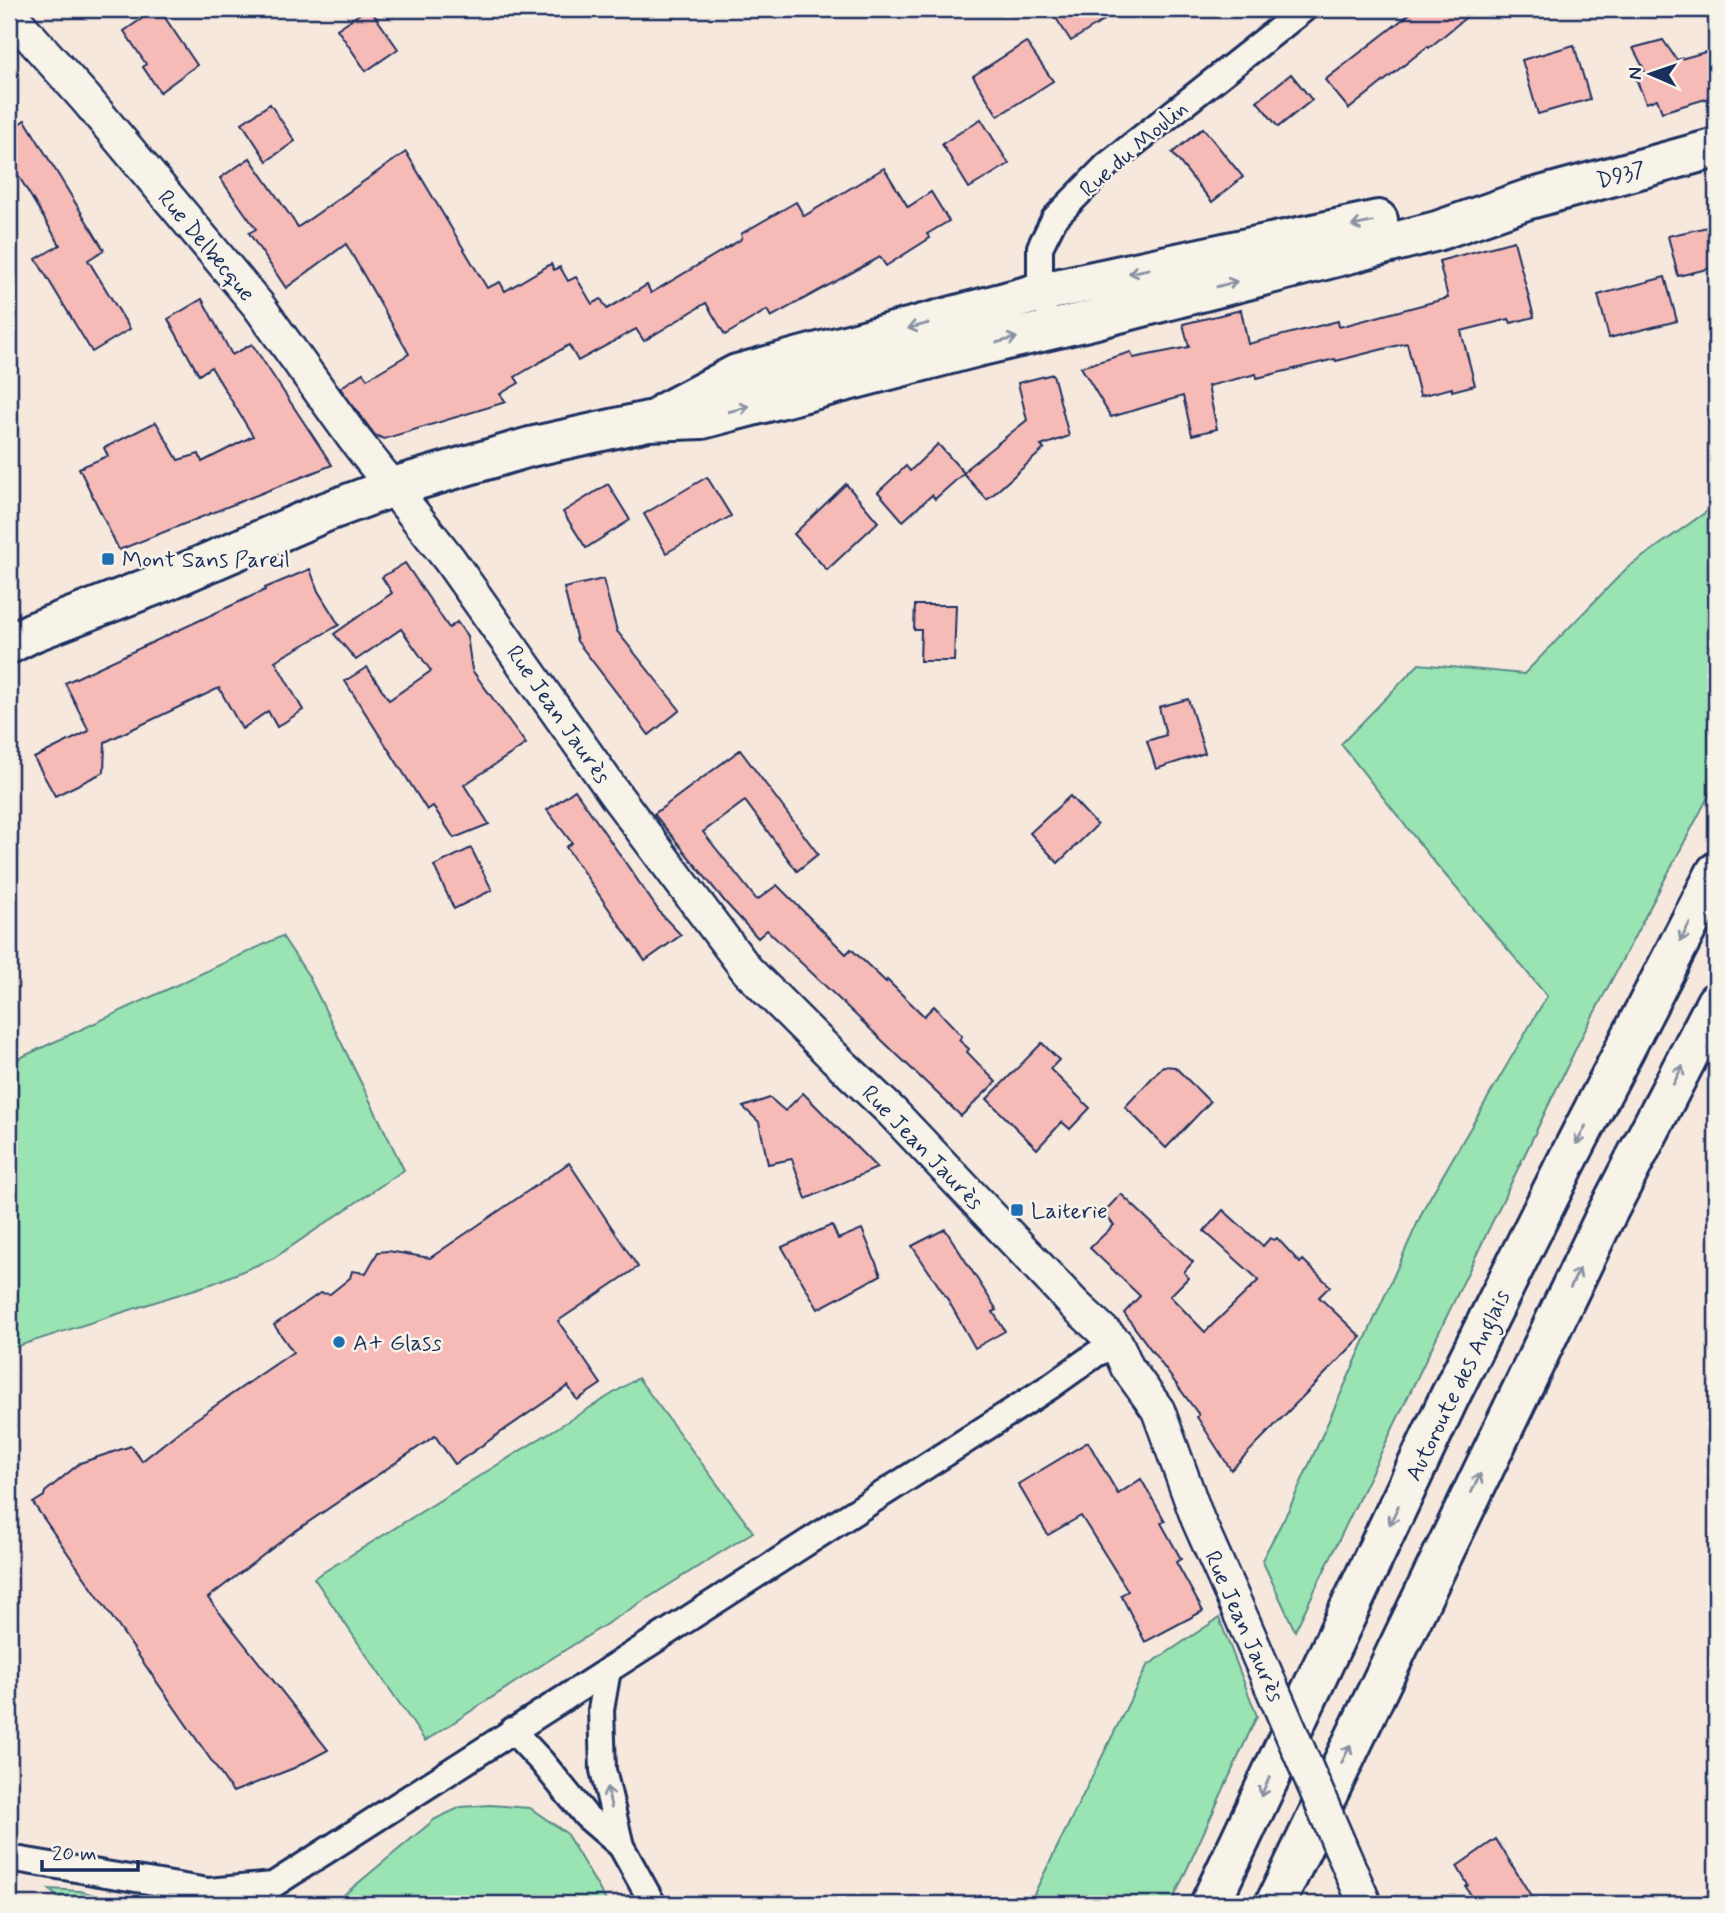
<svg xmlns="http://www.w3.org/2000/svg" width="1725" height="1913" viewBox="0 0 1725 1913" font-family="Mynerve,sans-serif">
  <style>
    .green { fill: #9ae4b3; stroke: #5a8a88; stroke-width: 2 }
    .building { fill: #f7bbb7; stroke: #1b2f5e; stroke-width: 2 }
    .lines { fill: none; stroke-linecap: round; stroke-linejoin: round }
    .minor-casing { stroke: #1b2f5e; stroke-width: 30 }
    .tertiary-casing { stroke: #1b2f5e; stroke-width: 37 }
    .primary-casing { stroke: #1b2f5e; stroke-width: 44 }
    .motorway-casing { stroke: #1b2f5e; stroke-width: 44 }
    .minor { stroke: #f7f3e8; stroke-width: 24 }
    .tertiary { stroke: #f7f3e8; stroke-width: 32 }
    .primary { stroke: #f7f3e8; stroke-width: 38 }
    .motorway { stroke: #f7f3e8; stroke-width: 38 }
    .tertiary-bridge-casing { stroke: #1b2f5e; stroke-width: 37; stroke-linecap: butt }
    .tertiary-bridge { stroke: #f7f3e8; stroke-width: 32 }
    .oneway { stroke: #8991a3 }
    .poi-dot { fill: #1f6fb2; stroke: #f7f3e8; stroke-width: 2.5 }
    .labels { text-anchor: middle; stroke-width: 5; stroke-linejoin: round; paint-order: stroke }
    .street-label { font-size: 23px; fill: #1b2f5e; stroke: #f7f3e8 }
    .poi-label { font-size: 23px; fill: #1b2f5e; stroke: #f7f3e8; text-anchor: start }
  </style>
  <rect width="100%" height="100%" fill="#f7e8de"/>
  <filter id="ink" filterUnits="userSpaceOnUse"><feTurbulence type="fractalNoise" baseFrequency=".0143" numOctaves="2"/><feDisplacementMap in="SourceGraphic" scale="14" xChannelSelector="R" yChannelSelector="G"/><feConvolveMatrix kernelMatrix="1 2 1 2 8 2 1 2 1" color-interpolation-filters="sRGB"/></filter>
  <g filter="url(#ink)">
    <!-- green -->
    <g class="green">
      <polygon points="1716,505 1716,782 1579,1042 1295,1631 1262,1560 1290,1507 1425,1206 1547,996 1431,858 1341,744 1419,664 1524,674 1627,568"/>
      <polygon points="282,936 308,975 404,1170 274,1258 214,1283 9,1349 9,1063"/>
      <polygon points="638,1378 753,1532 554,1657 425,1741 314,1578"/>
      <polygon points="1219,1618 1257,1716 1171,1904 1029,1904 1147,1666"/>
      <polygon points="490,1805 530,1808 566,1833 608,1904 333,1904 435,1819 461,1807"/>
      <polygon points="49,1889 80,1891 126,1904 64,1904"/>
    </g>
    <!-- building -->
    <g class="building">
      <polygon points="156,9 159,9 197,65 160,92 143,67 146,64 124,31"/>
      <polygon points="367,9 370,9 398,49 366,71 337,29"/>
      <polygon points="1050,9 1122,9 1071,41"/>
      <polygon points="1416,9 1476,9 1429,48 1428,46 1349,109 1325,80"/>
      <polygon points="1663,40 1677,60 1716,49 1716,96 1662,112 1657,99 1646,103 1634,74 1645,71 1633,48"/>
      <polygon points="1026,42 1053,81 998,116 973,76"/>
      <polygon points="1574,45 1590,99 1538,114 1522,60"/>
      <polygon points="1291,74 1312,100 1278,127 1257,101"/>
      <polygon points="270,104 295,141 267,161 242,123"/>
      <polygon points="981,119 1009,164 969,188 942,144"/>
      <polygon points="25,120 104,250 88,260 130,329 92,352 36,259 60,245 9,160 9,130"/>
      <polygon points="1203,128 1243,177 1212,202 1172,153"/>
      <polygon points="406,152 487,288 500,282 505,291 551,264 554,270 560,267 568,281 576,277 592,304 601,299 607,309 647,285 651,293 740,240 742,237 741,234 796,202 804,216 884,168 908,207 931,192 949,221 927,234 930,238 886,266 880,257 771,317 767,310 725,335 706,303 644,341 636,329 578,361 569,345 515,377 519,383 500,394 506,402 384,439 375,435 340,388 363,373 367,379 409,354 346,244 286,288 249,233 256,229 220,178 250,158 298,227"/>
      <polygon points="1716,225 1716,267 1678,276 1668,236"/>
      <polygon points="1514,241 1534,317 1511,323 1509,319 1461,331 1475,385 1452,391 1452,388 1420,396 1407,343 1336,361 1335,359 1257,378 1256,374 1208,386 1217,429 1192,435 1183,396 1111,417 1081,367 1131,352 1133,358 1189,347 1183,324 1241,310 1248,344 1338,321 1339,327 1448,298 1439,261"/>
      <polygon points="1665,277 1677,321 1609,338 1598,295"/>
      <polygon points="202,299 232,355 252,344 332,465 119,550 79,468 108,456 104,448 156,422 178,460 199,454 202,462 253,436 211,367 199,375 168,319"/>
      <polygon points="1053,374 1069,436 1041,446 1044,449 987,500 963,473 968,469 967,468 1027,420 1018,383"/>
      <polygon points="938,444 964,473 935,499 932,495 903,521 878,492 906,466 910,471"/>
      <polygon points="707,477 731,516 666,553 644,514"/>
      <polygon points="608,484 630,520 586,548 563,512"/>
      <polygon points="846,484 878,522 827,570 794,534"/>
      <polygon points="405,563 449,628 457,622 467,636 472,670 526,744 464,785 489,824 454,838 433,806 427,810 345,681 367,667 389,700 431,671 401,629 356,660 334,634 392,593 382,577"/>
      <polygon points="310,569 318,591 339,625 275,661 303,710 277,727 268,711 242,729 219,688 105,742 104,772 55,796 34,758 89,731 65,683 265,590 265,588"/>
      <polygon points="603,579 617,631 680,710 649,735 577,641 564,588"/>
      <polygon points="915,605 956,605 954,661 920,661 921,630 914,630"/>
      <polygon points="1188,699 1205,753 1156,769 1147,741 1166,735 1159,707"/>
      <polygon points="740,750 818,854 797,871 745,801 703,832 757,900 777,885 846,954 851,949 886,982 887,980 924,1016 934,1006 962,1036 959,1040 969,1049 967,1052 996,1082 961,1116 767,930 758,938 726,903 654,814"/>
      <polygon points="575,790 661,914 681,935 645,961 566,847 572,843 547,810"/>
      <polygon points="1070,796 1097,825 1058,863 1030,833"/>
      <polygon points="471,848 492,890 454,909 434,866"/>
      <polygon points="1042,1043 1059,1060 1050,1069 1090,1108 1070,1129 1062,1122 1037,1149 987,1099"/>
      <polygon points="1163,1066 1175,1067 1210,1102 1166,1148 1125,1107"/>
      <polygon points="803,1093 877,1168 806,1199 792,1159 768,1164 759,1122 743,1107 770,1098 785,1111"/>
      <polygon points="569,1163 638,1267 558,1321 601,1384 577,1400 568,1386 455,1464 435,1436 288,1536 208,1598 328,1750 294,1768 233,1792 33,1503 44,1496 45,1492 80,1463 131,1446 142,1461 186,1426 293,1352 274,1325 320,1293 330,1294 350,1278 352,1271 366,1273 378,1252 388,1251 430,1258"/>
      <polygon points="1121,1194 1193,1262 1184,1272 1188,1278 1170,1296 1205,1332 1259,1280 1204,1231 1223,1210 1263,1246 1270,1238 1274,1240 1277,1238 1300,1263 1303,1260 1330,1286 1319,1297 1361,1337 1231,1470 1197,1417 1199,1415 1124,1313 1140,1296 1090,1248 1114,1225 1103,1213"/>
      <polygon points="832,1225 838,1239 862,1229 881,1275 818,1309 782,1247"/>
      <polygon points="945,1229 997,1310 993,1312 1005,1331 975,1348 948,1300 912,1246"/>
      <polygon points="1088,1442 1118,1494 1141,1479 1165,1521 1161,1523 1181,1559 1176,1562 1203,1611 1145,1642 1121,1595 1128,1591 1081,1516 1048,1535 1018,1484"/>
      <polygon points="1496,1839 1536,1904 1476,1904 1466,1887 1468,1885 1457,1866"/>
    </g>
    <g class="lines">
      <!-- minor casing -->
      <g class="minor-casing">
        <g id="minor">
          <polyline points="1045,304 1040,282 1040,247 1054,219 1107,165 1304,9"/>
          <polyline points="608,1670 601,1710 603,1770 621,1846 653,1904"/>
          <polyline points="512,1730 542,1762 586,1816 621,1846"/>
          <polyline points="9,1858 208,1891 273,1885 1051,1386 1096,1354 1117,1344"/>
        </g>
      </g>
      <!-- tertiary casing -->
      <g class="tertiary-casing">
        <polyline id="tertiary" points="9,13 86,99 258,305 352,436 449,559 617,797 747,970 834,1057 892,1112 1075,1305 1117,1344 1127,1367 1158,1410 1198,1520 1244,1623"/>
      </g>
      <!-- primary casing -->
      <g class="primary-casing">
        <g id="primary">
          <polyline points="665,412 737,374 1042,292 1378,220"/>
          <polyline points="9,644 33,632 161,583 323,513 393,487 431,476 530,447 648,421 702,419 977,347 1092,320 1437,231 1526,200 1716,148"/>
        </g>
      </g>
      <!-- motorway casing -->
      <g class="motorway-casing">
        <g id="motorway">
          <polyline points="1210,1904 1450,1396 1565,1165 1716,872"/>
          <polyline points="1275,1904 1603,1221 1716,1002"/>
        </g>
      </g>
      <!-- minor -->
      <use href="#minor" class="minor"/>
      <!-- tertiary -->
      <use href="#tertiary" class="tertiary"/>
      <!-- primary -->
      <use href="#primary" class="primary"/>
      <!-- motorway -->
      <use href="#motorway" class="motorway"/>
      <!-- tertiary-bridge casing -->
      <g class="tertiary-bridge-casing">
        <polyline id="tertiary-bridge" points="1244,1623 1365,1904"/>
      </g>
      <!-- tertiary-bridge -->
      <use href="#tertiary-bridge" class="tertiary-bridge"/>
    </g>
    <!-- one-way arrows -->
    <defs><path id="oneway-shaft" d="M-6 0H5M1.5-3L5.5 0L1.5 3" fill="none" stroke-width="1.6" stroke-linecap="round" stroke-linejoin="round" transform="scale(1.75)"/></defs>
    <g class="oneway">
      <use href="#oneway-shaft" transform="translate(1362 224) rotate(168)"/>
      <use href="#oneway-shaft" transform="translate(1139 271) rotate(168)"/>
      <use href="#oneway-shaft" transform="translate(1227 284) rotate(-15)"/>
      <use href="#oneway-shaft" transform="translate(918 326) rotate(165)"/>
      <use href="#oneway-shaft" transform="translate(1007 340) rotate(-14)"/>
      <use href="#oneway-shaft" transform="translate(739 409) rotate(-15)"/>
      <use href="#oneway-shaft" transform="translate(1685 932) rotate(117)"/>
      <use href="#oneway-shaft" transform="translate(1678 1075) rotate(-63)"/>
      <use href="#oneway-shaft" transform="translate(1581 1135) rotate(117)"/>
      <use href="#oneway-shaft" transform="translate(1575 1278) rotate(-64)"/>
      <use href="#oneway-shaft" transform="translate(1476 1483) rotate(-64)"/>
      <use href="#oneway-shaft" transform="translate(1394 1515) rotate(115)"/>
      <use href="#oneway-shaft" transform="translate(1346 1754) rotate(-64)"/>
      <use href="#oneway-shaft" transform="translate(1265 1787) rotate(115)"/>
      <use href="#oneway-shaft" transform="translate(609 1797) rotate(-103)"/>
    </g>
  </g>
  <!-- markers -->
  <g class="poi-dot">
    <rect x="101" y="552" width="14" height="14" rx="3.5"/>
    <rect x="1010" y="1203" width="14" height="14" rx="3.5"/>
    <circle cx="339" cy="1342" r="7"/>
  </g>
  <g class="labels">
    <!-- street labels -->
    <g class="street-label">
      <text transform="translate(1133 148) rotate(-41)" y="8">Rue du Moulin</text>
      <text transform="translate(1621 174) rotate(-15)" y="8">D937</text>
      <text transform="translate(207 245) rotate(50)" y="8">Rue Delbecque</text>
      <text transform="translate(559 714) rotate(55)" y="8">Rue Jean Jaurès</text>
      <text transform="translate(923 1147) rotate(46)" y="8">Rue Jean Jaurès</text>
      <text transform="translate(1457 1385) rotate(-64)" y="8">Autoroute des Anglais</text>
      <text transform="translate(1245 1626) rotate(66)" y="8">Rue Jean Jaurès</text>
    </g>
    <!-- poi labels -->
    <g class="poi-label">
      <text x="122" y="567">Mont Sans Pareil</text>
      <text x="1031" y="1218">Laiterie</text>
      <text x="353" y="1350">A+ Glass</text>
    </g>
  </g>
  <!-- margin -->
  <rect width="1725" height="1913" fill="none" stroke="#f7f3e8" stroke-width="35"/>
  <rect x="18" y="18" width="1690" height="1878" fill="none" stroke="#1b2f5e" stroke-width="2.5" filter="url(#ink)"/>
  <!-- north arrow -->
  <g transform="translate(1651 74) rotate(272)" stroke="#f7f3e8" stroke-width="5" paint-order="stroke">
  <path d="M0-5L12 26L0 18L-12 26Z" fill="#1b2f5e"/>
  <text y="-10" font-size="19" font-weight="bold" text-anchor="middle" fill="#1b2f5e">N</text>
  </g>
  <!-- scale -->
  <path d="M42 1860v10h96v-10" fill="none" stroke="#1b2f5e" stroke-width="3.5"/>
  <text x="52" y="1860" font-size="21" fill="#1b2f5e" stroke="#f7f3e8" stroke-width="5" paint-order="stroke">20 m</text>
</svg>
